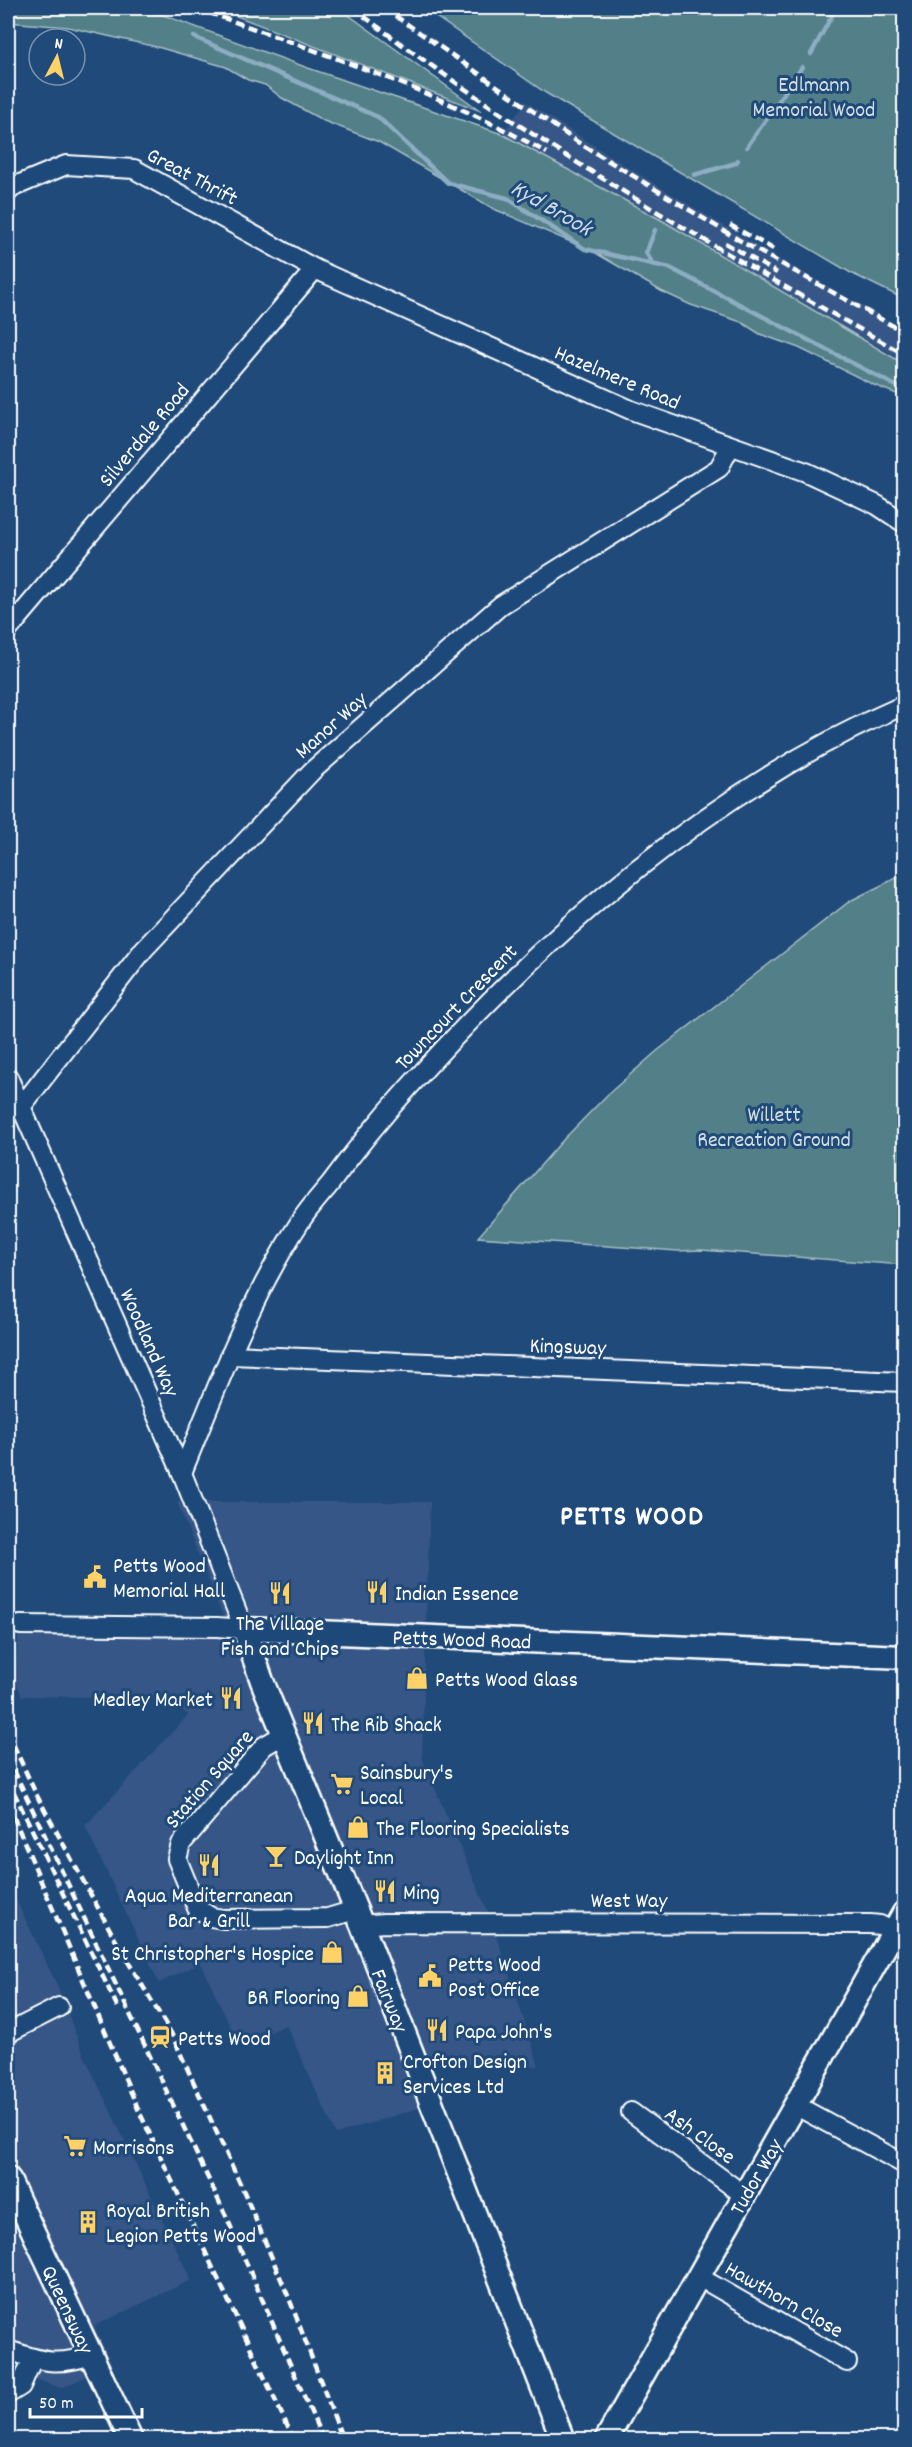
<svg xmlns="http://www.w3.org/2000/svg" width="912" height="2447" viewBox="0 0 912 2447" font-family="Dekko,sans-serif">
  <style>
    .built { fill: #355786 }
    .green { fill: #527f88; stroke: #a8bfc4; stroke-width: 1.5 }
    .lines { fill: none; stroke-linecap: round; stroke-linejoin: round }
    .stream { stroke: #8cadc2; stroke-width: 4.5 }
    .minor-casing { stroke: #fff; stroke-width: 22 }
    .tertiary-casing { stroke: #fff; stroke-width: 27 }
    .minor { stroke: #1f4a7a; stroke-width: 18 }
    .tertiary { stroke: #1f4a7a; stroke-width: 22 }
    .rail { stroke: #fff; stroke-width: 4.5; stroke-dasharray: 9 4.5; stroke-linecap: butt }
    .labels { text-anchor: middle; stroke-width: 6; stroke-linejoin: round; paint-order: stroke }
    .park-label { font-size: 22px; fill: #d4dfe1; stroke: #1f4a7a }
    .street-label { font-size: 22px; fill: #fff; stroke: #1f4a7a }
    .poi-label { font-size: 22px; fill: #fff; stroke: #1f4a7a; text-anchor: start }
    .water-label { font-size: 24px; font-style: italic; fill: #cfdde6; stroke: #1f4a7a }
    .district-label { font-size: 28px; font-weight: bold; letter-spacing: 1.5px; fill: #fff; stroke: #1f4a7a }
  </style>
  <rect width="100%" height="100%" fill="#1f4a7a"/>
  <filter id="ink" filterUnits="userSpaceOnUse"><feTurbulence type="fractalNoise" baseFrequency=".0167" numOctaves="2"/><feDisplacementMap in="SourceGraphic" scale="12" xChannelSelector="R" yChannelSelector="G"/><feConvolveMatrix kernelMatrix="1 2 1 2 8 2 1 2 1" color-interpolation-filters="sRGB"/></filter>
  <g filter="url(#ink)">
    <!-- built -->
    <g class="built">
      <polygon points="526,102 627,167 774,256 904,329 904,361 837,324 663,221 502,134"/>
      <polygon points="177,1502 430,1502 422,1758 491,1919 539,2066 428,2063 444,2100 336,2134 286,2025 239,2046 201,1963 159,1983 85,1826 188,1715 169,1698 22,1696 14,1678 19,1630 228,1629"/>
      <polygon points="8,1883 56,1983 84,2055 191,2280 94,2326 112,2365 61,2388 8,2370"/>
    </g>
    <!-- green -->
    <g class="green">
      <polygon points="8,8 144,8 308,68 502,134 663,221 904,364 904,397 874,385 799,348 760,334 741,322 691,305 661,291 594,252 494,209 379,142 324,121 282,98 265,85 248,80 226,67 161,48 68,27 8,22"/>
      <polygon points="216,8 339,8 481,111"/>
      <polygon points="423,8 904,8 904,299 851,273 546,93"/>
      <polygon points="904,874 904,1265 701,1250 678,1251 478,1237 563,1140 607,1095 657,1051 850,901"/>
    </g>
    <g class="lines">
      <!-- stream -->
      <g class="stream">
        <polyline points="194,37 378,117 448,183 507,198 585,249 670,268 904,390"/>
        <polyline points="811,54 836,8"/>
        <polyline points="747,147 802,67"/>
        <polyline points="694,175 736,163 738,160"/>
        <polyline points="654,265 646,253 655,230"/>
      </g>
      <!-- minor casing -->
      <g class="minor-casing">
        <g id="minor">
          <polyline points="8,192 13,187 66,165 134,169 315,269 631,410 806,472 877,505 904,523"/>
          <polyline points="8,630 315,269"/>
          <polyline points="8,1077 182,1473 244,1629 217,1627 20,1625"/>
          <polyline points="21,1107 144,949 312,771 501,605 719,468 730,447"/>
          <polyline points="230,1355 904,1382"/>
          <path d="M182,1473C217,1387 249,1300 300,1222C308,1209 320,1196 330,1184C355,1150 381,1118 409,1087C544,935 716,786 904,705"/>
          <polyline points="283,1735 264,1746 181,1844 177,1859 197,1908 211,1917 223,1919 328,1918 355,1910"/>
          <polyline points="362,1925 384,1923 870,1924 880,1925 894,1932"/>
          <polyline points="8,2033 59,2007"/>
          <polyline points="795,2105 904,2164"/>
          <polyline points="631,2112 744,2195"/>
          <polyline points="699,2277 847,2362"/>
          <path d="M8,2350C42,2361 55,2367 91,2355"/>
          <polyline points="8,2394 21,2386 33,2358"/>
        </g>
      </g>
      <!-- tertiary casing -->
      <g class="tertiary-casing">
        <g id="tertiary">
          <polyline points="8,2178 131,2440"/>
          <polyline points="563,2440 362,1925 262,1681 244,1629 904,1657"/>
          <polyline points="606,2440 904,1913"/>
        </g>
      </g>
      <!-- minor -->
      <use href="#minor" class="minor"/>
      <!-- tertiary -->
      <use href="#tertiary" class="tertiary"/>
      <!-- rail -->
      <g class="rail">
        <path d="M196,8C314,51 438,90 547,153"/>
        <path d="M353,8C526,140 715,248 904,354"/>
        <polyline points="384,8 579,143 744,243 904,332"/>
        <polyline points="730,225 777,251"/>
        <polyline points="725,243 777,273"/>
        <polyline points="8,1733 36,1794 121,1950 171,2033 244,2192 289,2298 343,2440"/>
        <polyline points="8,1758 227,2218 323,2440"/>
        <polyline points="8,1780 119,2010"/>
        <polyline points="8,1804 139,2111 294,2440"/>
      </g>
    </g>
  </g>
  <!-- icons -->
  <defs>
    <g id="civic-bare" transform="scale(1.8)"><path d="M-.6-6.5H3V-4.5H.6V-3L4-1V1h2V6H-6V1h2V-1L-.6-3ZM-1.2 2.5V6h2.4V2.5Z" fill="#ffd166" stroke="#1f4a7a" stroke-width="2.5" paint-order="stroke"/></g>
    <g id="restaurant-bare" transform="scale(1.8)"><path d="M-5-6h1v4h1v-4h1v4h1v-4h1v5L-1.5 .5V6h-2V.5L-5-1ZM5-6V6H3V1.5H1.5Q1.5-4 5-6Z" fill="#ffd166" stroke="#1f4a7a" stroke-width="2.5" paint-order="stroke"/></g>
    <g id="shop-bare" transform="scale(1.8)"><path d="M-5-2.5h2.3a2.7 3.5 0 0 1 5.4 0H5L5.5 6h-11ZM-1.5-2.5h3a1.5 2.3 0 0 0-3 0Z" fill="#ffd166" stroke="#1f4a7a" stroke-width="2.5" paint-order="stroke"/></g>
    <g id="supermarket-bare" transform="scale(1.8)"><path d="M-6-5.5h2.5l.6 2H6L4.5 2H-2.5L-4.4-4H-6ZM-1.5 3.2a1.3 1.3 0 1 0 .1 0ZM3 3.2a1.3 1.3 0 1 0 .1 0Z" fill="#ffd166" stroke="#1f4a7a" stroke-width="2.5" paint-order="stroke"/></g>
    <g id="bar-bare" transform="scale(1.8)"><path d="M-6-5H6L.8 .8V4.5H3.5V6h-7V4.5H-.8V.8Z" fill="#ffd166" stroke="#1f4a7a" stroke-width="2.5" paint-order="stroke"/></g>
    <g id="station-bare" transform="scale(1.8)"><path d="M-3-6H3Q5-6 5-4V2Q5 4 3 4L4.5 6H3L1.5 4h-3L-3 6H-4.5L-3 4Q-5 4-5 2V-4Q-5-6-3-6ZM-3.5-4v3h7v-3ZM-3.5 1v1.5H-2V1ZM2 1v1.5H3.5V1Z" fill="#ffd166" stroke="#1f4a7a" stroke-width="2.5" paint-order="stroke"/></g>
    <g id="building-bare" transform="scale(1.8)"><path d="M-4-6H4V6H1V3H-1V6H-4ZM-2.5-4.3h1.7v1.8h-1.7ZM.8-4.3h1.7v1.8H.8ZM-2.5-1h1.7V.8h-1.7ZM.8-1h1.7V.8H.8Z" fill="#ffd166" stroke="#1f4a7a" stroke-width="2.5" paint-order="stroke"/></g>
  </defs>
  <g fill-rule="evenodd">
    <use href="#civic-bare" x="95" y="1577"/>
    <use href="#restaurant-bare" x="377" y="1592"/>
    <use href="#restaurant-bare" x="280" y="1593"/>
    <use href="#shop-bare" x="417" y="1678"/>
    <use href="#restaurant-bare" x="231" y="1698"/>
    <use href="#restaurant-bare" x="313" y="1723"/>
    <use href="#supermarket-bare" x="342" y="1784"/>
    <use href="#shop-bare" x="358" y="1827"/>
    <use href="#bar-bare" x="276" y="1856"/>
    <use href="#restaurant-bare" x="209" y="1865"/>
    <use href="#restaurant-bare" x="385" y="1891"/>
    <use href="#shop-bare" x="332" y="1952"/>
    <use href="#civic-bare" x="430" y="1976"/>
    <use href="#shop-bare" x="358" y="1996"/>
    <use href="#restaurant-bare" x="437" y="2030"/>
    <use href="#station-bare" x="160" y="2037"/>
    <use href="#building-bare" x="385" y="2073"/>
    <use href="#supermarket-bare" x="75" y="2146"/>
    <use href="#building-bare" x="88" y="2222"/>
  </g>
  <g class="labels">
    <!-- park labels -->
    <g class="park-label">
      <text x="814" y="91">Edlmann<tspan x="814" dy="25">Memorial Wood</tspan></text>
      <text x="774" y="1121">Willett<tspan x="774" dy="25">Recreation Ground</tspan></text>
    </g>
    <!-- street labels -->
    <g class="street-label">
      <text transform="translate(193 175) rotate(28)" y="8">Great Thrift</text>
      <text transform="translate(618 376) rotate(23)" y="8">Hazelmere Road</text>
      <text transform="translate(143 434) rotate(-50)" y="8">Silverdale Road</text>
      <text transform="translate(330 724) rotate(-42)" y="8">Manor Way</text>
      <text transform="translate(455 1006) rotate(-46)" y="8">Towncourt Crescent</text>
      <text transform="translate(151 1342) rotate(66)" y="8">Woodland Way</text>
      <text transform="translate(568 1345) rotate(2)" y="8">Kingsway</text>
      <text transform="translate(462 1638) rotate(2)" y="8">Petts Wood Road</text>
      <text transform="translate(208 1778) rotate(-49)" y="8">Station Square</text>
      <text x="629" y="1907">West Way</text>
      <text transform="translate(391 2000) rotate(68)" y="8">Fairway</text>
      <text transform="translate(701 2134) rotate(36)" y="8">Ash Close</text>
      <text transform="translate(755 2176) rotate(-60)" y="8">Tudor Way</text>
      <text transform="translate(785 2298) rotate(30)" y="8">Hawthorn Close</text>
      <text transform="translate(69 2309) rotate(65)" y="8">Queensway</text>
    </g>
    <!-- poi labels -->
    <g class="poi-label">
      <text x="113" y="1572">Petts Wood<tspan x="113" dy="25">Memorial Hall</tspan></text>
      <text x="395" y="1600">Indian Essence</text>
      <text x="280" y="1630" text-anchor="middle">The Village<tspan x="280" dy="25">Fish and Chips</tspan></text>
      <text x="435" y="1686">Petts Wood Glass</text>
      <text x="213" y="1706" text-anchor="end">Medley Market</text>
      <text x="331" y="1731">The Rib Shack</text>
      <text x="360" y="1779">Sainsbury's<tspan x="360" dy="25">Local</tspan></text>
      <text x="376" y="1835">The Flooring Specialists</text>
      <text x="294" y="1864">Daylight Inn</text>
      <text x="403" y="1899">Ming</text>
      <text x="209" y="1902" text-anchor="middle">Aqua Mediterranean<tspan x="209" dy="25">Bar &amp; Grill</tspan></text>
      <text x="314" y="1960" text-anchor="end">St Christopher's Hospice</text>
      <text x="448" y="1971">Petts Wood<tspan x="448" dy="25">Post Office</tspan></text>
      <text x="340" y="2004" text-anchor="end">BR Flooring</text>
      <text x="455" y="2038">Papa John's</text>
      <text x="178" y="2045">Petts Wood</text>
      <text x="403" y="2068">Crofton Design<tspan x="403" dy="25">Services Ltd</tspan></text>
      <text x="93" y="2154">Morrisons</text>
      <text x="106" y="2217">Royal British<tspan x="106" dy="25">Legion Petts Wood</tspan></text>
    </g>
    <!-- water labels -->
    <g class="water-label">
      <text transform="translate(552 207) rotate(30)" y="8">Kyd Brook</text>
    </g>
    <!-- district labels -->
    <g class="district-label">
      <text x="632" y="1524">PETTS WOOD</text>
    </g>
  </g>
  <!-- margin -->
  <rect width="912" height="2447" fill="none" stroke="#1f4a7a" stroke-width="30"/>
  <rect x="15" y="15" width="882" height="2417" fill="none" stroke="#fff" stroke-width="2" filter="url(#ink)"/>
  <!-- north arrow -->
  <g transform="translate(57 57) rotate(7)"><circle r="28" fill="#1f4a7a" stroke="#7992af" stroke-width="1.5"/>
  <path d="M0-4.5L10 22L0 15L-10 22Z" fill="#ffd166"/>
  <text y="-9" font-size="16" font-weight="bold" text-anchor="middle" fill="#ffffff">N</text>
  </g>
  <!-- scale -->
  <path d="M30 2408v9h112v-9" fill="none" stroke="#ffffff" stroke-width="3"/>
  <text x="39" y="2408" font-size="18" fill="#ffffff" stroke="#1f4a7a" stroke-width="4.5" paint-order="stroke">50 m</text>
</svg>
